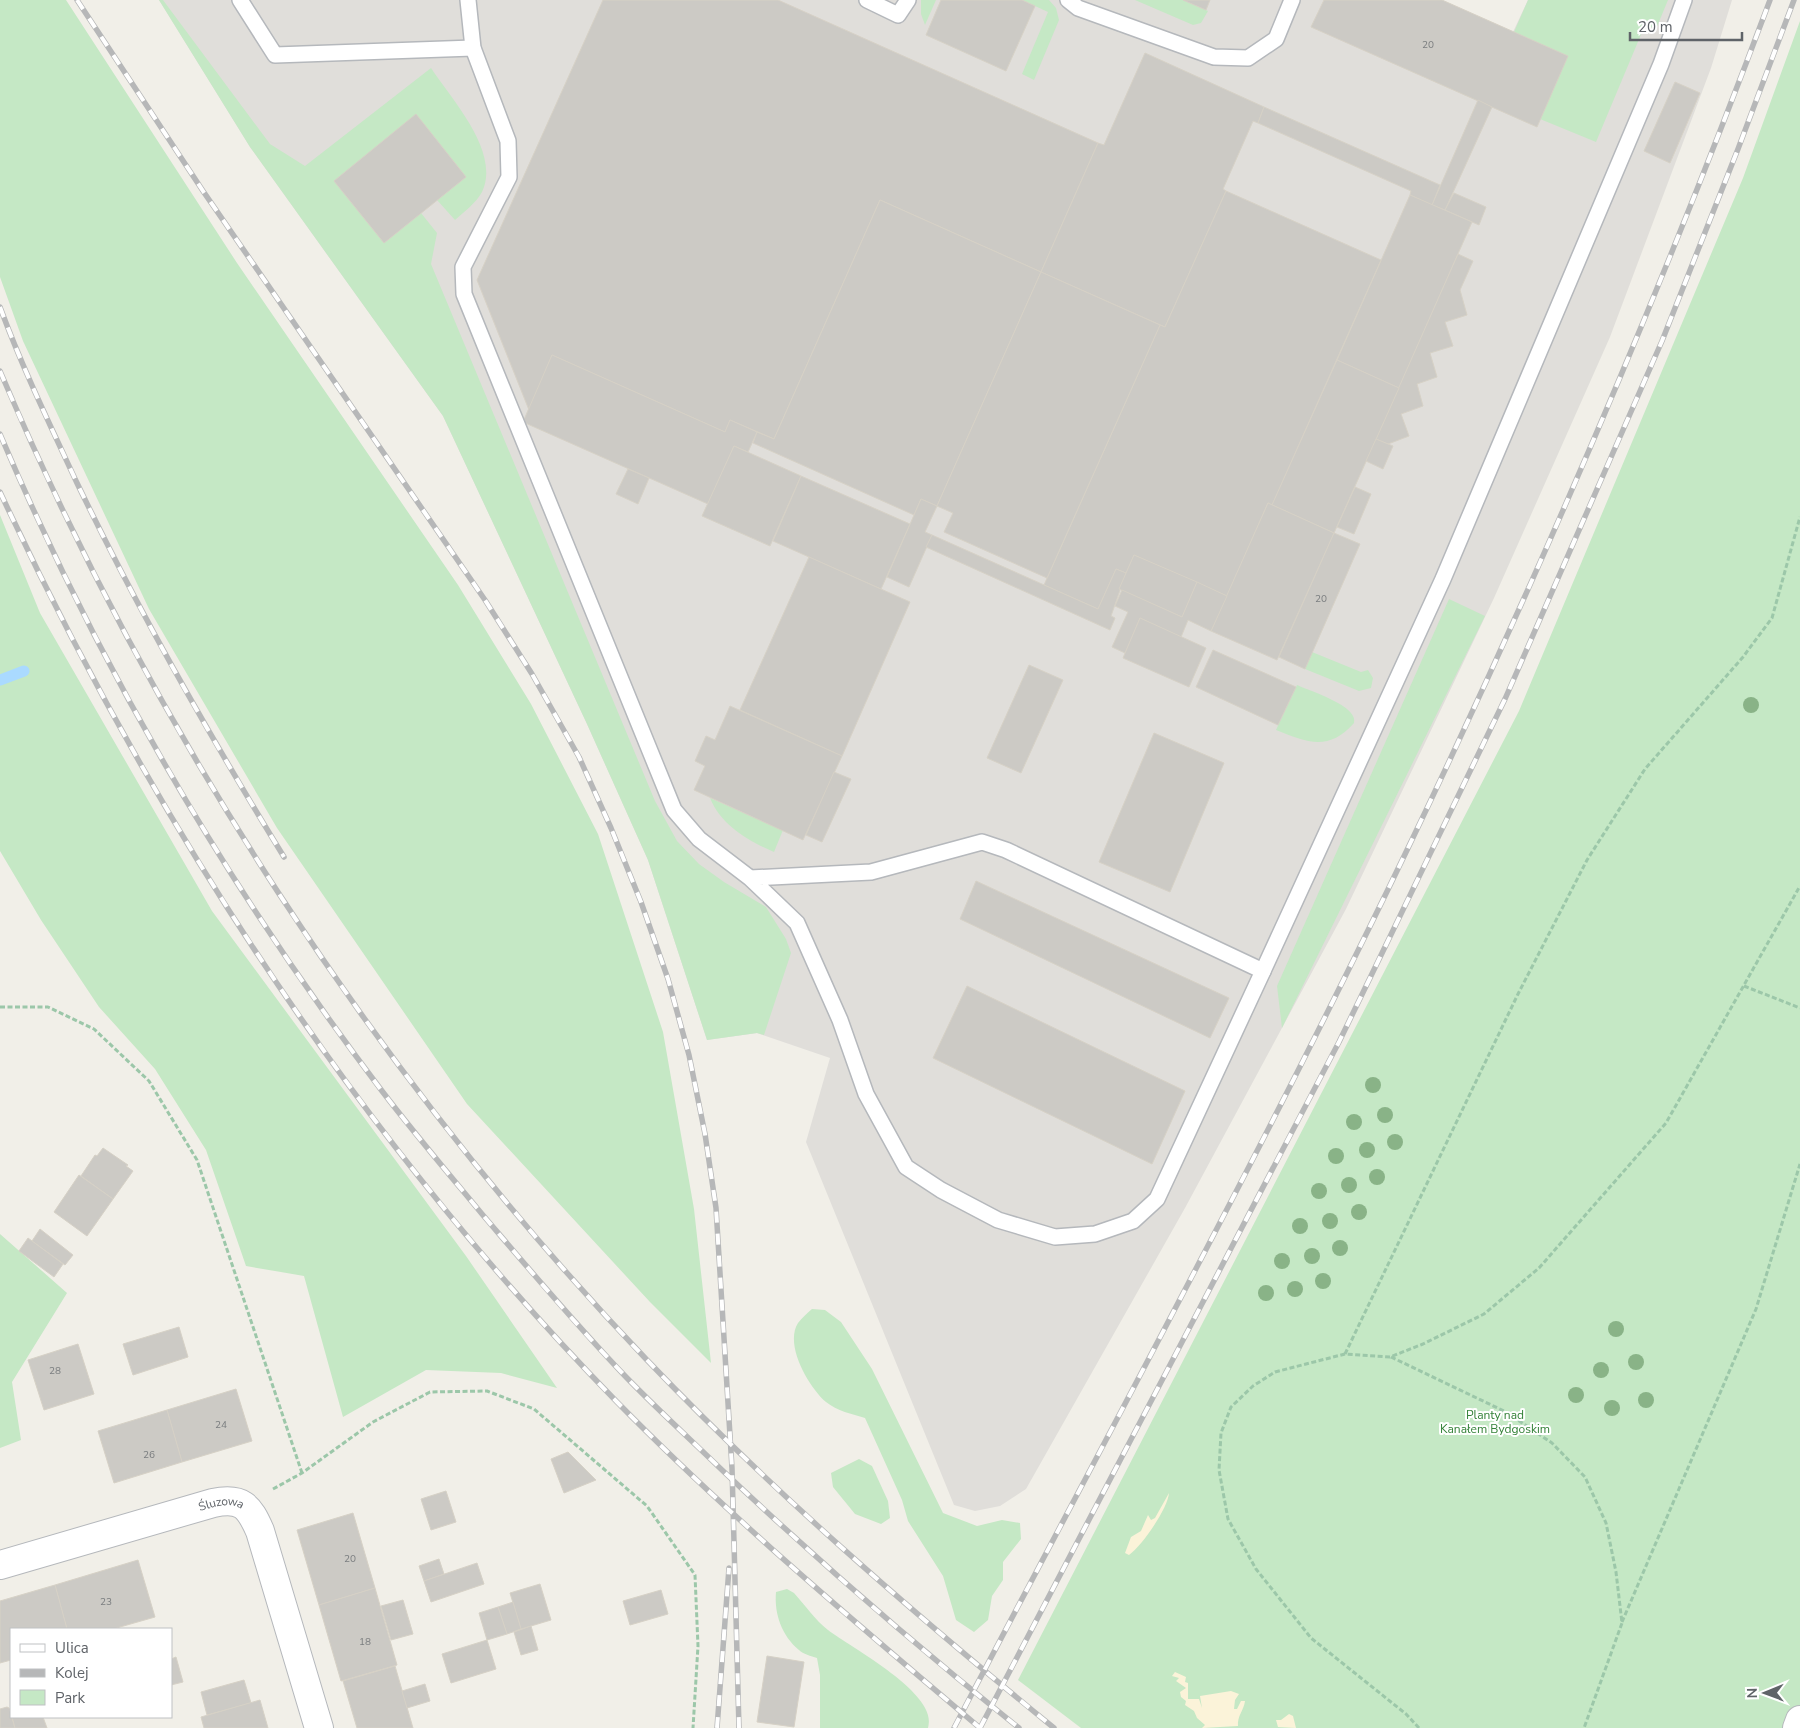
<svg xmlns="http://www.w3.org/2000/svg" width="1800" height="1728" viewBox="0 0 1800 1728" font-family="'Nunito Sans',sans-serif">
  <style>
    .industrial { fill: #e0deda }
    .green { fill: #c5e8c5 }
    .sand { fill: #fbf3d9 }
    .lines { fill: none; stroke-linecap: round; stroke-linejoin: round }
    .stream { stroke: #aadaff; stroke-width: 11 }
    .building { fill: #cccac5; stroke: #d6d1c6 }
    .lane-casing { stroke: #b5b8bc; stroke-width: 18 }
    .street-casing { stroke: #b5b8bc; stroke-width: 30 }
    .path { stroke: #9cc7a9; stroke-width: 3; stroke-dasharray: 5 2.5; stroke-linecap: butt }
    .lane { stroke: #fff; stroke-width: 15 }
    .street { stroke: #fff; stroke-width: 28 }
    .rail-casing { stroke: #b6b7b8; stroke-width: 5.5 }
    .rail { stroke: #fff; stroke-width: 4; stroke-dasharray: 11; stroke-linecap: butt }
    .tree { fill: #89b387 }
    .labels { text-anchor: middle; stroke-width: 4; stroke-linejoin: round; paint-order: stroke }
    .number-label { font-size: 10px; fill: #7a7d7f }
    .park-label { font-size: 12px; fill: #348238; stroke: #fff }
    .street-label { font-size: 12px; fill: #5f6368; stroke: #fff }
  </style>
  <rect width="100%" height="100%" fill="#f1efe8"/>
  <!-- industrial -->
  <polygon class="industrial" points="159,0 1442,0 1513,32 1528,0 1732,0 1711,68 1610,337 1494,598 1346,909 1185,1208 1026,1489 1000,1506 975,1511 954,1505 806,1142 830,1058 757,1033 707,1040 648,860 587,724 443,416 250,147"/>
  <!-- green -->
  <g class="green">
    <polygon points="0,0 66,0 237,263 458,585 531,704 598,834 663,1032 694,1209 711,1363 650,1302 467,1104 277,828 149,609 23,341 0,277"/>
    <path d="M159,0H163L270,144L305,166L431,68C452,100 501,152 482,192C476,203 464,212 455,220L437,200L466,177L416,115L334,181L384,243L421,213L437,233L431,264L655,801L677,841L699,864L724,882L766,907L786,939L791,953L764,1035L757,1033L707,1040L648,860L587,724L443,416L250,147Z"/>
    <polygon points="921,0 936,0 925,25 921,14"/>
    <polygon points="1022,0 1049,0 1056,8 1059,20 1034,80 1022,74 1048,12"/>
    <polygon points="1135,0 1183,0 1208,11 1201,23 1193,25"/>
    <polygon points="1528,0 1668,0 1656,29 1645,25 1596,142 1540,119 1514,32"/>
    <polygon points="1800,21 1800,1728 1081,1728 1018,1680 1519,711 1743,178"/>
    <polygon points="0,515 40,613 212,911 466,1256 557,1388 501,1373 426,1370 343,1417 304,1276 246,1266 206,1150 155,1069 99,1007 41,920 0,851"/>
    <polygon points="1449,599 1485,616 1282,1028 1277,986"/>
    <polygon points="1312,652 1361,672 1368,670 1373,678 1371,688 1359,691 1305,669"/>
    <path d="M1297,685C1310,691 1359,706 1354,723C1329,752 1306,742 1276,730Z"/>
    <path d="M710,798L783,830L774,852C748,841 721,825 710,798Z"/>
    <polygon points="0,1234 67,1293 12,1382 21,1440 0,1448"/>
    <path d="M812,1309L825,1310L841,1322L872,1369L943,1513L977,1526L1002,1520L1020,1523L1021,1539L1003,1562V1580L992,1596L988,1620L974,1632L956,1620L943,1576L908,1521L902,1500L865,1418C852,1414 837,1411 826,1402C809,1387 784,1345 798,1323C802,1318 807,1313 812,1309Z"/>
    <polygon points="859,1459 872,1466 888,1501 890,1518 881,1524 855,1514 833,1487 831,1473"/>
    <path d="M787,1589L794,1593C805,1605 815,1620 828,1630C850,1647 940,1694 928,1728H820V1675L817,1658C811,1656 803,1654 799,1650C782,1636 774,1614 776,1592Z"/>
  </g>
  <!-- sand -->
  <g class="sand">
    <path d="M1169,1493C1168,1508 1142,1546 1129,1555L1125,1553L1131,1537L1141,1531L1148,1515L1151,1520L1155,1518Z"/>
    <path d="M1175,1672L1186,1677L1185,1682L1188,1683V1699H1199L1202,1708L1200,1696L1231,1691L1239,1694L1235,1700L1234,1709H1237L1241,1701H1245C1244,1710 1237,1716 1238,1726L1202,1728L1205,1725L1197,1718L1194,1711L1185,1705L1186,1701L1181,1697L1180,1692L1186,1688L1176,1681L1179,1678L1172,1676Z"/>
    <polygon points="1289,1714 1293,1716 1296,1728 1278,1727 1276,1720 1281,1720"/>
  </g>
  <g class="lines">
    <!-- stream -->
    <polyline class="stream" points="0,680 24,671"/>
  </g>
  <!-- building -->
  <g class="building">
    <polygon points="603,0 778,0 1098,143 1041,272 880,200 774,439 730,420 725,432 552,355 529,410 477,280"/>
    <polygon points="941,0 1022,0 1035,6 1006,71 926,35"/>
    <polygon points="1183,0 1210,0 1206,10"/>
    <polygon points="1324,0 1442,0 1568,56 1537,127 1311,27"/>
    <polygon points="1145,53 1264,107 1258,123 1253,121 1223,189 1226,191 1165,327 1041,272 1098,143 1104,145"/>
    <polygon points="1675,82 1700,93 1670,163 1644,151"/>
    <polygon points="1478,100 1492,107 1445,210 1432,205"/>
    <polygon points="1264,107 1440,185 1432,205 1410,195 1411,191 1258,123"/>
    <polygon points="416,114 466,177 384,243 334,181"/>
    <polygon points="1226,191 1381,260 1272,505 1268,503 1227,596 1134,555 1126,573 1116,569 1098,609 1044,585 1160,325 1165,327"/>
    <polygon points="1454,193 1486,207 1479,225 1445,210"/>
    <polygon points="1410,195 1472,222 1399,388 1337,360"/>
    <polygon points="880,200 1041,272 937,506 921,499 914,515 753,443 757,432 774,439"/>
    <polygon points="1458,254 1473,261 1460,290 1467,315 1445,322 1453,346 1430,353 1437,377 1417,384 1423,406 1401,414 1409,436 1388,444 1376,439"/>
    <polygon points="1041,272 1160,325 1047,578 944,532 953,513 937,506"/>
    <polygon points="552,355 725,432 730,420 757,432 748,452 734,446 708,504 523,422"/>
    <polygon points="1337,360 1399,388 1334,533 1272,505"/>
    <polygon points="1376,439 1393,446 1383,469 1366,461"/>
    <polygon points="734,446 801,476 770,546 702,516"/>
    <polygon points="628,469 649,478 638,504 616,494"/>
    <polygon points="801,476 910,524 881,589 773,541"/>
    <polygon points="1355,487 1371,494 1354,534 1337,527"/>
    <polygon points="921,499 937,506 925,532 932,535 909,587 887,577"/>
    <polygon points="1268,503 1334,533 1277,660 1211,631"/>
    <polygon points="1334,533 1360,544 1305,669 1279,657"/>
    <polygon points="932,535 1098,609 1116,569 1126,573 1111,616 1115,618 1110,630 926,547"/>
    <polygon points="1134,555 1197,582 1182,617 1119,589"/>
    <polygon points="809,557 910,602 842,756 740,710"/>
    <polygon points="1197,582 1227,596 1211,631 1188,620 1181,637 1140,618 1125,653 1112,647 1128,612 1115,606 1122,590 1182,617"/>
    <polygon points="1140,618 1206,648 1189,687 1123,658"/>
    <polygon points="1213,650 1296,687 1278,725 1196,687"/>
    <polygon points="1029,665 1063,680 1021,773 987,758"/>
    <polygon points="730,706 842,756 803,840 694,790 705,766 695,761 706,736 715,740"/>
    <polygon points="1154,733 1224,763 1170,892 1099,862"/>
    <polygon points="834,772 851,779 822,842 806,835"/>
    <polygon points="976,881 1229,998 1210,1038 960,919"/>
    <polygon points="967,986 1185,1091 1152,1164 933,1058"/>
    <polygon points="103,1148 128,1165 126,1166 133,1171 113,1199 81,1176 95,1155 97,1156"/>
    <polygon points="79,1175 113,1199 87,1236 54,1212"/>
    <polygon points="40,1229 73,1255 65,1265 32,1241"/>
    <polygon points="28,1238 63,1264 54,1277 19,1251"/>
    <polygon points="179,1327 188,1357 133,1375 123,1344"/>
    <polygon points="78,1344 94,1394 44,1410 28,1360"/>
    <polygon points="236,1389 252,1441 182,1462 167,1410"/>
    <polygon points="167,1410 182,1462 114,1483 98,1431"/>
    <polygon points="568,1452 596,1480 564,1493 551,1459"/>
    <polygon points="446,1491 456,1522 431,1530 421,1499"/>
    <polygon points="353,1513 375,1588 319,1605 297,1530"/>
    <polygon points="439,1559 444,1574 424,1581 419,1566"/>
    <polygon points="138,1560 155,1617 113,1629 67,1629 55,1585"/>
    <polygon points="477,1563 484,1584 431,1602 424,1581"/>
    <polygon points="540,1584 551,1620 521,1629 510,1593"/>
    <polygon points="55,1585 67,1629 11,1629 11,1660 0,1663 0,1601"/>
    <polygon points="375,1588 397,1665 341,1681 319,1605"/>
    <polygon points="661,1590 668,1614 630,1625 623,1601"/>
    <polygon points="403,1600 413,1634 391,1640 381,1606"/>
    <polygon points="513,1602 521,1629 507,1634 498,1607"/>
    <polygon points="498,1607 507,1634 487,1640 479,1613"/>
    <polygon points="531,1626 538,1650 521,1655 514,1632"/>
    <polygon points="487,1640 496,1669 451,1683 442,1654"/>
    <polygon points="767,1656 804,1662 794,1727 757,1722"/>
    <polygon points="176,1657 183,1682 171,1685 171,1659"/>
    <polygon points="395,1666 413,1728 357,1728 343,1681"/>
    <polygon points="244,1680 251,1703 207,1715 201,1692"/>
    <polygon points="425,1684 430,1701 407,1708 402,1691"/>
    <polygon points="260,1700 268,1728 204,1728 201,1717"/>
    <polygon points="7,1707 9,1708 15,1728 0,1728 0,1709"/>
    <polygon points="12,1717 43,1717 47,1728 15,1728"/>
  </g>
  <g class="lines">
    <!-- lane casing -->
    <g class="lane-casing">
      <g id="lane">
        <polyline points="240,0 275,55 473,48"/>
        <polyline points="468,0 473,48 508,141 509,177 463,267 464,294 674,810 699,839 750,878 797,923 840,1020 866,1094 906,1167 941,1190 998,1220 1055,1237 1095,1234 1133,1221 1157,1199 1263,971 1006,850 982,842 871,872 750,878"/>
        <polyline points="867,0 898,15 908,0"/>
        <polyline points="1068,0 1078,8 1214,57 1248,58 1276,39 1292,0"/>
        <polyline points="1263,971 1443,579 1661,64 1684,0"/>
      </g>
    </g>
    <!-- street casing -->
    <g class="street-casing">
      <g id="street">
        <path id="s1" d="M0,1565L213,1503C242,1497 249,1506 260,1531L319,1728"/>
        <polyline points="1797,1728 1800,1720"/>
      </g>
    </g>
    <!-- path -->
    <g class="path">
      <polyline points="1744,986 1800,1008"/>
      <polyline points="0,1007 48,1007 94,1029 149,1081 197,1160 302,1473"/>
      <polyline points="1345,1354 1518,994 1587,860 1645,769 1743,657 1772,618 1800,517"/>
      <polyline points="1391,1357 1506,1412 1552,1443 1585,1477 1606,1523 1616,1572 1622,1623 1584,1728"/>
      <polyline points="273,1489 302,1473 373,1422 430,1392 487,1391 534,1409 647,1506 695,1575 698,1646 693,1728"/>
      <polyline points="1622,1622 1756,1309 1800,1164"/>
      <polyline points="1419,1728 1406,1714 1311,1638 1256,1569 1228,1519 1219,1470 1221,1433 1231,1407 1253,1386 1275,1372 1345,1354 1390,1357 1423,1344 1484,1314 1539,1268 1666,1123 1800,886"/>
    </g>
    <!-- lane -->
    <use href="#lane" class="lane"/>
    <!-- street -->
    <use href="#street" class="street"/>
    <!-- rail casing -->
    <g class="rail-casing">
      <g id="rail">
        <polyline points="77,0 203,191 485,600 532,674 579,757 611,828 641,902 668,979 689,1055 705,1134 716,1208 732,1468 739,1728"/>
        <path d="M0,307C22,367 50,425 77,483C139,612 209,735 284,857"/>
        <path d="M0,371C152,730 377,1077 646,1359C773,1492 912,1612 1054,1728"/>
        <path d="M0,434C99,667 229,889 382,1091C414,1133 448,1173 482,1214C529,1269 576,1325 626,1377C657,1409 690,1439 722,1470C817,1560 916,1646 1019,1728"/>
        <path d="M0,492C156,826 359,1138 617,1402C731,1518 856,1623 980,1728"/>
        <polyline points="717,1728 729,1568"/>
        <path d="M954,1728C1107,1436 1265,1146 1408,848C1541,571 1662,289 1770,0"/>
        <polyline points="980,1728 1339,1042 1505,699 1662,341 1738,149 1794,0"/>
      </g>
    </g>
    <!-- rail -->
    <use href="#rail" class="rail"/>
  </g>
  <!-- trees -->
  <g class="tree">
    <circle cx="1751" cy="705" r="8"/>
    <circle cx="1373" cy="1085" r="8"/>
    <circle cx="1385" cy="1115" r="8"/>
    <circle cx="1354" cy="1122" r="8"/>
    <circle cx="1395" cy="1142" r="8"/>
    <circle cx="1367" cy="1150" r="8"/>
    <circle cx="1336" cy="1156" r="8"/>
    <circle cx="1377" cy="1177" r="8"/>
    <circle cx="1349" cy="1185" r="8"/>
    <circle cx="1319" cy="1191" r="8"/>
    <circle cx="1359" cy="1212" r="8"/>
    <circle cx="1330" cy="1221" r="8"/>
    <circle cx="1300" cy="1226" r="8"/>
    <circle cx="1340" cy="1248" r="8"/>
    <circle cx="1312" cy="1256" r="8"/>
    <circle cx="1282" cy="1261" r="8"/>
    <circle cx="1323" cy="1281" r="8"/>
    <circle cx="1295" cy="1289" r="8"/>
    <circle cx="1266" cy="1293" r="8"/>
    <circle cx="1616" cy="1329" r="8"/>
    <circle cx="1636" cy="1362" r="8"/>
    <circle cx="1601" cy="1370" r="8"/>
    <circle cx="1576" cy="1395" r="8"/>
    <circle cx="1646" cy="1400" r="8"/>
    <circle cx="1612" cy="1408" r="8"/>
  </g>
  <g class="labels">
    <!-- number labels -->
    <g class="number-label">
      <text x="1428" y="48">20</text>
      <text x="1321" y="602">20</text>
      <text x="55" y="1374">28</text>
      <text x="221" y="1428">24</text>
      <text x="149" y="1458">26</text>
      <text x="350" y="1562">20</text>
      <text x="106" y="1605">23</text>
      <text x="365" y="1645">18</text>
    </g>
    <!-- park labels -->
    <g class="park-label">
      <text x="1495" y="1419">Planty nad<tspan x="1495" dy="14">Kanałem Bydgoskim</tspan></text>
    </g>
    <!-- street labels -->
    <g class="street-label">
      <text dy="4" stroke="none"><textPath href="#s1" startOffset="230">Śluzowa</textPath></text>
    </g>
  </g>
  <!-- legend -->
  <rect x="10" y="1628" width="162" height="90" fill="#ffffff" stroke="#bfc1c3"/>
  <rect x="20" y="1644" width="25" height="8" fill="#ffffff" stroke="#bfc1c3"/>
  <text x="55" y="1653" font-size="15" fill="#5f6368">Ulica</text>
  <rect x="20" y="1669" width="25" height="8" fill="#b6b7b8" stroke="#bfc1c3"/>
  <text x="55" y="1678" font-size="15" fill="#5f6368">Kolej</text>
  <rect x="20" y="1690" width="25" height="15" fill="#c5e8c5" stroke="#bfc1c3"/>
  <text x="55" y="1703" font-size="15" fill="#5f6368">Park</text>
  <!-- north arrow -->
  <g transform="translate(1765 1693) rotate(269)" stroke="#ffffff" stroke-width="4" paint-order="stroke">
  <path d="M0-4L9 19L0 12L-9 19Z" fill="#5f6368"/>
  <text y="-8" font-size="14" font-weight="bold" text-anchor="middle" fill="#5f6368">N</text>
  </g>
  <!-- scale -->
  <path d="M1630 32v8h112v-8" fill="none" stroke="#5f6368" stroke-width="2.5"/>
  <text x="1638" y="32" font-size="15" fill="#5f6368" stroke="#ffffff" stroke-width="4" paint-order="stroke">20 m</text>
</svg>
